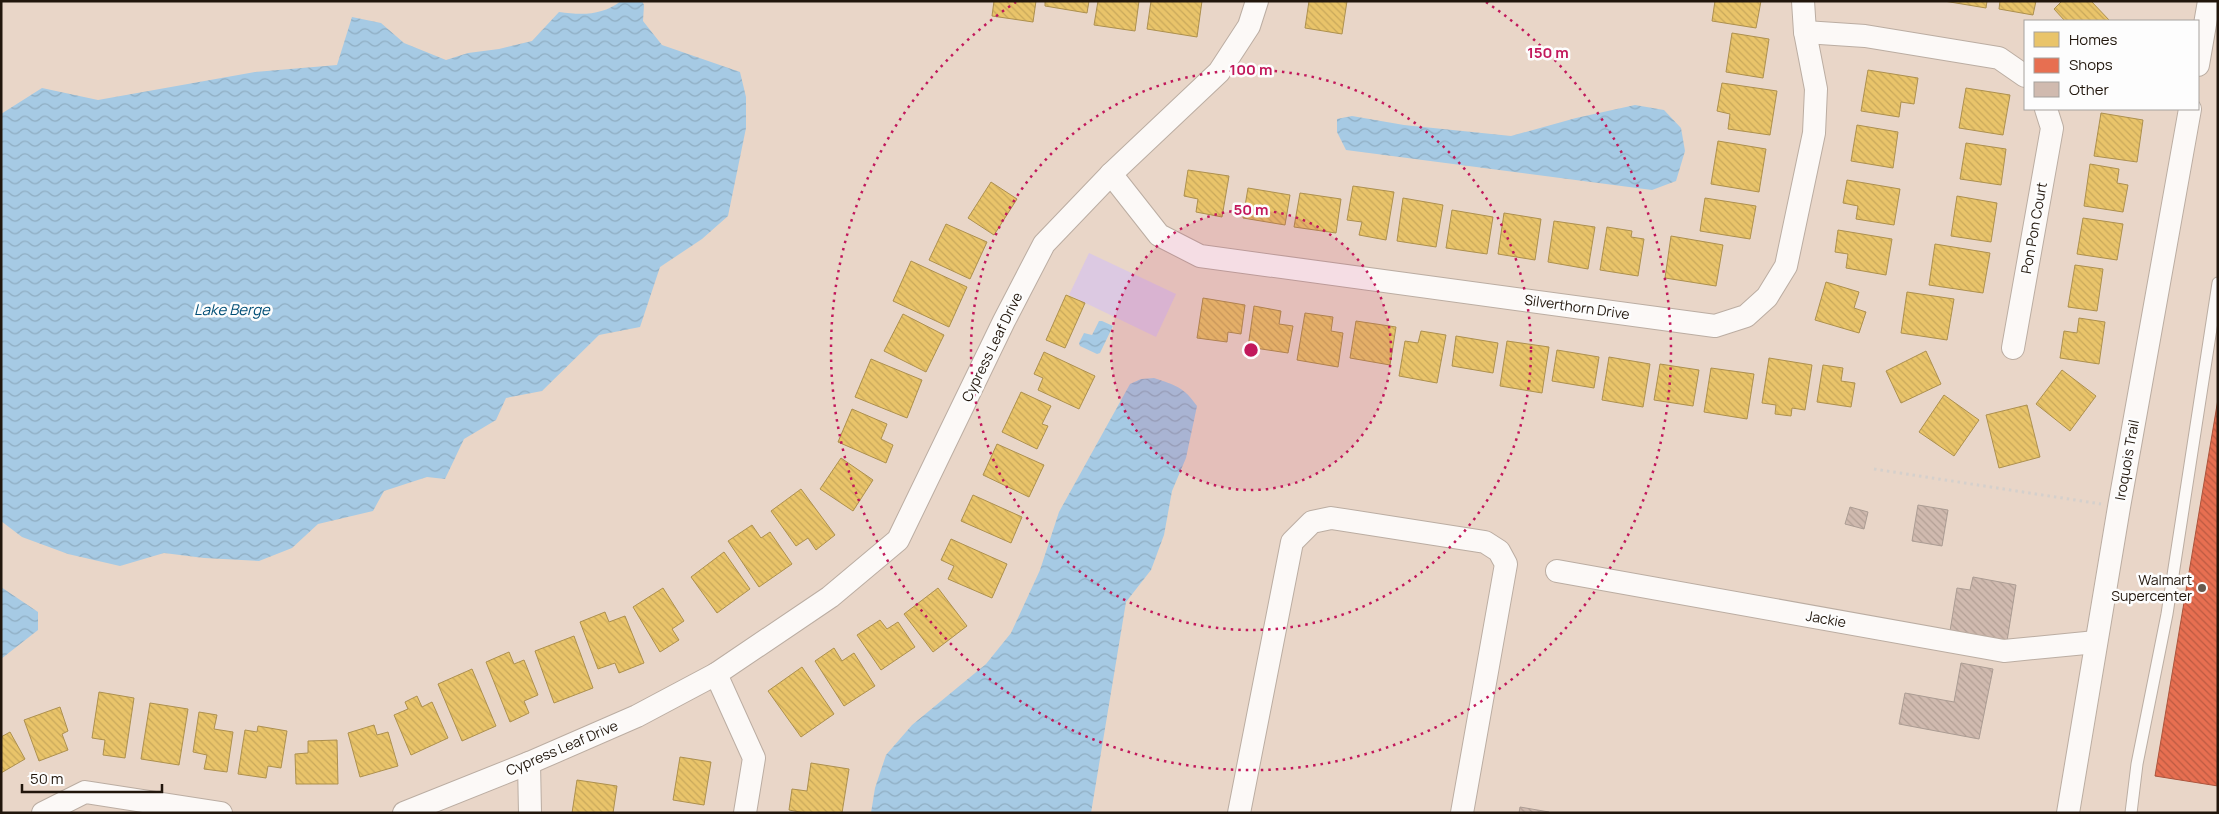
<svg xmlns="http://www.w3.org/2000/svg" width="2219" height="814" viewBox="0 0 2219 814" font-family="Manrope,sans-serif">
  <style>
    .pitch { fill: #dcc9e2 }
    .water { fill: url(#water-waves) }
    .homes { fill: url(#homes-back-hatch); stroke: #ad904e }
    .shops { fill: url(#shops-back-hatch); stroke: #ac543c }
    .building { fill: url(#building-back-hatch); stroke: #ab9c93 }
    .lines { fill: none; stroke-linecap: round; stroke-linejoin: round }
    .service-casing { stroke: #bbada2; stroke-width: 13 }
    .minor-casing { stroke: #bbada2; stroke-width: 24 }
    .path { stroke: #d5d0cc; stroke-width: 3; stroke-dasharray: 2.5 4; stroke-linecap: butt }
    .service { stroke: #fcf9f7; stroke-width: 11 }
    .minor { stroke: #fcf9f7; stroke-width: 22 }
    .ring { fill: none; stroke: #c2185b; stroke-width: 2.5; stroke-dasharray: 2.5 5 }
    .poi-dot { fill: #67594e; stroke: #fdfdfd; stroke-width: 2 }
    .labels { text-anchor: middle; stroke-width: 5; stroke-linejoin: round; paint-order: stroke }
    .street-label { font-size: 14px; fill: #21160c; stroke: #fdfdfd }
    .poi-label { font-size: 14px; fill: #21160c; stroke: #fdfdfd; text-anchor: end }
    .water-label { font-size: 15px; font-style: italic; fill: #004e76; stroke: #fdfdfd }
    .centre { fill: #c2185b; stroke: #fdfdfd; stroke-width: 2.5 }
    .ring-label { font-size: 15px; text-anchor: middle; font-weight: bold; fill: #c2185b; stroke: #fdfdfd; stroke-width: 5; stroke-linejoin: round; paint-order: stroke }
  </style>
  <defs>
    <pattern id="water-waves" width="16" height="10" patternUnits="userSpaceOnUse" patternTransform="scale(1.25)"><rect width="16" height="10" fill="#a6cae4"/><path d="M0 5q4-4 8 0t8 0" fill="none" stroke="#8fadc2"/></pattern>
    <pattern id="homes-back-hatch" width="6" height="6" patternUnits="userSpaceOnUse" patternTransform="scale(1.25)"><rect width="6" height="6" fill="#e9c46a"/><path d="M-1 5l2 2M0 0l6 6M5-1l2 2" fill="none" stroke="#c8a85b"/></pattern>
    <pattern id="shops-back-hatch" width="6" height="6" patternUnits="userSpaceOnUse" patternTransform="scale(1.25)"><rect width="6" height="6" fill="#e76f51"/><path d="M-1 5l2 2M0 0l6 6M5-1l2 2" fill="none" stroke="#bb5a42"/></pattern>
    <pattern id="building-back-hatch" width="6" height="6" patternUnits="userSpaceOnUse" patternTransform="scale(1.25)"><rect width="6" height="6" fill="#d0baaf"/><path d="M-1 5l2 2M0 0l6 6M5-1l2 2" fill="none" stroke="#b29f95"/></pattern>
  </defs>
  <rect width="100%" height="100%" fill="#e9d6c8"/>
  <!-- pitch -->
  <polygon class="pitch" points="1089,253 1176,294 1156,337 1069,295"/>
  <!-- water -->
  <g class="water">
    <path d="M621,1H642L644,5L643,21L662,45L740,72L746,97V128L728,216L702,239L660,267L640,327L599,335L542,391L506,398L496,420L464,439L445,479L427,477L384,491L373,511L318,524L292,548L259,561L204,558L164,553L120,566L68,554L22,537L1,521V114L42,88L98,100L255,72L337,65L352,17L381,23L404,43L446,60L468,53L499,49L532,41L559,12C582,15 601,16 621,1Z"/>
    <polygon points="1635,105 1664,110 1681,128 1685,151 1676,181 1652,190 1346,150 1337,132 1337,119 1352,116 1404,125 1511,136 1576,118"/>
    <polygon points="1099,321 1102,321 1113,326 1100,353 1097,354 1080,346 1079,343 1084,333 1092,335"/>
    <path d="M1154,378C1175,385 1184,387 1197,406L1186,458L1172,491L1164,535L1151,570L1126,602L1091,813H871L875,788L886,755L912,725L986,664L1011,633L1040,570L1059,512L1130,384L1141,379Z"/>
    <polygon points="1,587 38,612 38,630 1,659"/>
  </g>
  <!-- homes -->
  <g class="homes">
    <polygon points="994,1 1036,1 1033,22 992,16"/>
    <polygon points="1045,1 1089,1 1087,13 1045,6"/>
    <polygon points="1098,1 1139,1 1135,31 1094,25"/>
    <polygon points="1151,1 1202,1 1197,37 1147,29"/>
    <polygon points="1309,1 1347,1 1342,34 1305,28"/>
    <polygon points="1715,1 1761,1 1756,28 1712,21"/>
    <polygon points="1944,1 1987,1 1986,8"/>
    <polygon points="2000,1 2036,1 2033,15 1999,9"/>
    <polygon points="2062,1 2091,1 2110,21 2065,21 2054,9"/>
    <polygon points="1732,33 1769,39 1763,78 1726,72"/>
    <polygon points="1868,70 1918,78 1914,104 1901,102 1899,117 1861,111"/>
    <polygon points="1722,83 1777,91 1770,135 1728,129 1730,114 1717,111"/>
    <polygon points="1966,88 2010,95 2003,135 1959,128"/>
    <polygon points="2101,113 2143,120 2137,162 2094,156"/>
    <polygon points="1857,125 1898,132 1893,168 1851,161"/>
    <polygon points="1718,141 1766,149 1759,192 1711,184"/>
    <polygon points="1966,143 2006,149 2001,185 1960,179"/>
    <polygon points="2090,164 2119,169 2117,183 2128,185 2123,212 2084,206"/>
    <polygon points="1188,170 1229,176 1222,217 1196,212 1198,199 1184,196"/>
    <polygon points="1847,180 1900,189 1894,225 1856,219 1858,206 1843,203"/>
    <polygon points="991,182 1017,199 994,235 968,218"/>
    <polygon points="1353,186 1394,192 1386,240 1359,235 1362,222 1347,220"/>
    <polygon points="1248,188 1290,195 1285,225 1243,218"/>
    <polygon points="1300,193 1341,199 1336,233 1294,227"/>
    <polygon points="1957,196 1997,203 1991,242 1951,236"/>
    <polygon points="1403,198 1443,205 1436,247 1397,241"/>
    <polygon points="1705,198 1756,206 1750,239 1700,231"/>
    <polygon points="1452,210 1493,217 1487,254 1446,248"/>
    <polygon points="1504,213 1541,219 1535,260 1498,254"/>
    <polygon points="2083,218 2123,224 2117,260 2077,254"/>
    <polygon points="1554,221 1595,227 1588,269 1548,262"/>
    <polygon points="946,224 987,242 970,279 929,260"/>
    <polygon points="1607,227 1632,231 1631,237 1644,239 1638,276 1600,270"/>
    <polygon points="1838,230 1892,239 1886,275 1846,268 1848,254 1835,252"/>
    <polygon points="1671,236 1723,245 1716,286 1665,278"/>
    <polygon points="1935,244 1990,253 1983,293 1929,285"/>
    <polygon points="911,261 967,287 949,327 893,301"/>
    <polygon points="2075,265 2103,269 2097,311 2068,307"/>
    <polygon points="1826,282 1859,292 1854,308 1866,312 1859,333 1815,320"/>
    <polygon points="1907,292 1954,299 1947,340 1901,333"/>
    <polygon points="1066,295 1085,303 1065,348 1046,340"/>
    <polygon points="1203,298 1245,305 1241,334 1228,332 1227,342 1197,338"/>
    <polygon points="1254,306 1281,311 1279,324 1293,326 1288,353 1248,347"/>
    <polygon points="1305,313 1333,317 1331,331 1343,333 1338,367 1297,360"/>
    <polygon points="903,314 944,335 926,372 884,351"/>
    <polygon points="2079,318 2105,322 2099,364 2060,358 2064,331 2077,333"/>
    <polygon points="1356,321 1396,327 1390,365 1350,358"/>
    <polygon points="1421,331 1446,335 1437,383 1399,376 1405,341 1418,343"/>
    <polygon points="1456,336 1498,343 1493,373 1452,366"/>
    <polygon points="1507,341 1549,347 1542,393 1500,386"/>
    <polygon points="1557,350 1599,357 1594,388 1552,381"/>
    <polygon points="1926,351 1941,384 1901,403 1886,371"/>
    <polygon points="1044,352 1095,376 1079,409 1038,390 1043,378 1034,374"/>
    <polygon points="1609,357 1650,364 1643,407 1602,400"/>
    <polygon points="1769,358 1812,365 1805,410 1792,408 1791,416 1775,414 1776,405 1762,403"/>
    <polygon points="871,359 922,380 907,418 855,397"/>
    <polygon points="1660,364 1699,370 1693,406 1654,400"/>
    <polygon points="1823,365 1843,368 1841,381 1855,383 1851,407 1817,402"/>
    <polygon points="1711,368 1754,374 1747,419 1704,412"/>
    <polygon points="2062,370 2096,396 2070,431 2036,404"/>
    <polygon points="1021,392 1051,406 1042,424 1048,426 1037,449 1002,432"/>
    <polygon points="1944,395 1979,420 1954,456 1919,432"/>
    <polygon points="2027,405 2040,457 1999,468 1986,415"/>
    <polygon points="852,409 887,424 881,439 893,445 886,463 838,442"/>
    <polygon points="997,444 1044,465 1029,497 983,475"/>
    <polygon points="841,458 873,480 853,511 820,489"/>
    <polygon points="801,489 835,535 816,550 808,538 796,546 771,511"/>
    <polygon points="973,495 1022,517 1011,543 961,521"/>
    <polygon points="752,525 761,538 770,532 792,564 759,587 728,541"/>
    <polygon points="951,539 1007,564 992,598 948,579 954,566 941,560"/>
    <polygon points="724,552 750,589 717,613 691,577"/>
    <polygon points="663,588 684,621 672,629 679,640 660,652 633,607"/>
    <polygon points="938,588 967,626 933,652 904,614"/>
    <polygon points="605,612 609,622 625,616 644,663 619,673 615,663 598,669 580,622"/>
    <polygon points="880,620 887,629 898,622 915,647 881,670 857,635"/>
    <polygon points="574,636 593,688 554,703 535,651"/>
    <polygon points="834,648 842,661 854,653 875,686 844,706 815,661"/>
    <polygon points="509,652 514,664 524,660 538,695 524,701 529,713 510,722 486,662"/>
    <polygon points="802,667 834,714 801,737 768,691"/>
    <polygon points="472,669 496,726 462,741 438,684"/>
    <polygon points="99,692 134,698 125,758 103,755 105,740 92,738"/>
    <polygon points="417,696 422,707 432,702 448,738 411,755 394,715 408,709 405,702"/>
    <polygon points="150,703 188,709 179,765 141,759"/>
    <polygon points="60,707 68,731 62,734 68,750 39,761 24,720"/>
    <polygon points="199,712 217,715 214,729 233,732 227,772 204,769 207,755 193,752"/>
    <polygon points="374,725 377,735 388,732 398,766 360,777 348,733"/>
    <polygon points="258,726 287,731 281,768 268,766 266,778 238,774 245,730 257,732"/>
    <polygon points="10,732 25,759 1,773 1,737"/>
    <polygon points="337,740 338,784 296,784 295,754 308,753 308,741"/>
    <polygon points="680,757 711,762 704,805 673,800"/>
    <polygon points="811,763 849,769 842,813 805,813 789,810 792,789 807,791"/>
    <polygon points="577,780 617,786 613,813 572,813"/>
  </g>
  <!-- shops -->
  <polygon class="shops" points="2218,399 2218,786 2155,776"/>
  <!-- building -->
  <g class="building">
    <polygon points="1918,505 1948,510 1942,546 1912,541"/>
    <polygon points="1850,507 1868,512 1864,529 1845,524"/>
    <polygon points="1973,577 2016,585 2007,641 1950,631 1957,588 1970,590"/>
    <polygon points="1961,663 1993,669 1979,739 1899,724 1905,693 1954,702"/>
    <polygon points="1520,807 1549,812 1548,813 1519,813"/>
  </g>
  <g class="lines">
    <!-- service casing -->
    <g class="service-casing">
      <polyline id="service" points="2131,813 2137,764 2167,614 2218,283"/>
    </g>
    <!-- minor casing -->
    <g class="minor-casing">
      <g id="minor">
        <polyline points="1805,32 1865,36 1999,58 2025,76"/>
        <polyline points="2198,65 2209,1"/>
        <polyline points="1111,174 1159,235 1200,256 1715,326 1746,316 1767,297 1786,266 1814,133 1816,89 1805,32 1803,1"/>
        <polyline points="2013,348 2052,128 2046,109"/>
        <polyline points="1557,571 2004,651 2096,642"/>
        <polyline points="716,674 754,758 745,813"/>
        <polyline points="529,763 530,813"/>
        <polyline points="43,813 85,792 221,813"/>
        <polyline points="404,813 529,763 637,716 716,674 830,597 898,540 1004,321 1044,244 1111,174 1219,72 1249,26 1257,1"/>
        <polyline points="1239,813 1292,542 1312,522 1331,518 1485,542 1499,551 1506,564 1462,813"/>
        <polyline points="2068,813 2119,507 2190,109"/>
      </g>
    </g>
    <!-- path -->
    <polyline class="path" points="1874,469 2101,504"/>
    <!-- service -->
    <use href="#service" class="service"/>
    <!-- minor -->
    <use href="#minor" class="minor"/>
  </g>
  <!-- distance rings -->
  <circle cx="1251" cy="350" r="140" fill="#c2185b" fill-opacity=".12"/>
  <g class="ring">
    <circle cx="1251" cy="350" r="140"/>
    <circle cx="1251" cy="350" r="280"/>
    <path d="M1486 2A420 420 0 1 1 1016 2"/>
  </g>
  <!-- markers -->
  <circle class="poi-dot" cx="2202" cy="588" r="5"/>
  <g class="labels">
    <!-- street labels -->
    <g class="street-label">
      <text transform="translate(2034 228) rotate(-80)" y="5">Pon Pon Court</text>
      <text transform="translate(1577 307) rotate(8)" y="5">Silverthorn Drive</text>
      <text transform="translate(992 347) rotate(-64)" y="5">Cypress Leaf Drive</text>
      <text transform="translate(2127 460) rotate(-80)" y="5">Iroquois Trail</text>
      <text transform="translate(1826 619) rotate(10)" y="5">Jackie</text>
      <text transform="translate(562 748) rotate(-23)" y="5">Cypress Leaf Drive</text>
    </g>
    <!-- poi labels -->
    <g class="poi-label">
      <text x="2192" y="585">Walmart<tspan x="2192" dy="16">Supercenter</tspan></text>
    </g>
    <!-- water labels -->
    <g class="water-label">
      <text x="232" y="315">Lake Berge</text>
    </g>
  </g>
  <circle cx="1251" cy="350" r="8" class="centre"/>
  <g class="ring-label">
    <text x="1548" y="58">150 m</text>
    <text x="1251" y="75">100 m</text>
    <text x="1251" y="215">50 m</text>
  </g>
  <!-- border -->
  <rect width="2219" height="814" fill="none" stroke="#21160c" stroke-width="5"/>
  <!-- legend -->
  <rect x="2024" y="20" width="175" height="90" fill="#fdfdfd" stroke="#a5a19d"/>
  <rect x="2034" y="32" width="25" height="15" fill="#e9c46a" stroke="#a5a19d"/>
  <text x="2069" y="45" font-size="15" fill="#21160c">Homes</text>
  <rect x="2034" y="58" width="25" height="15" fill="#e76f51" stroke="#a5a19d"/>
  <text x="2069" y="70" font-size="15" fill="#21160c">Shops</text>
  <rect x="2034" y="82" width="25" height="15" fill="#d0baaf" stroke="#a5a19d"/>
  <text x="2069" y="95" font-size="15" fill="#21160c">Other</text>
  <!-- scale -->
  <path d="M22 784v8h140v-8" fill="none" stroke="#21160c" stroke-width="2.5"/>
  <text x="30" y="784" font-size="15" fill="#21160c" stroke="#fdfdfd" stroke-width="4" paint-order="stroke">50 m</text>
</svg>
